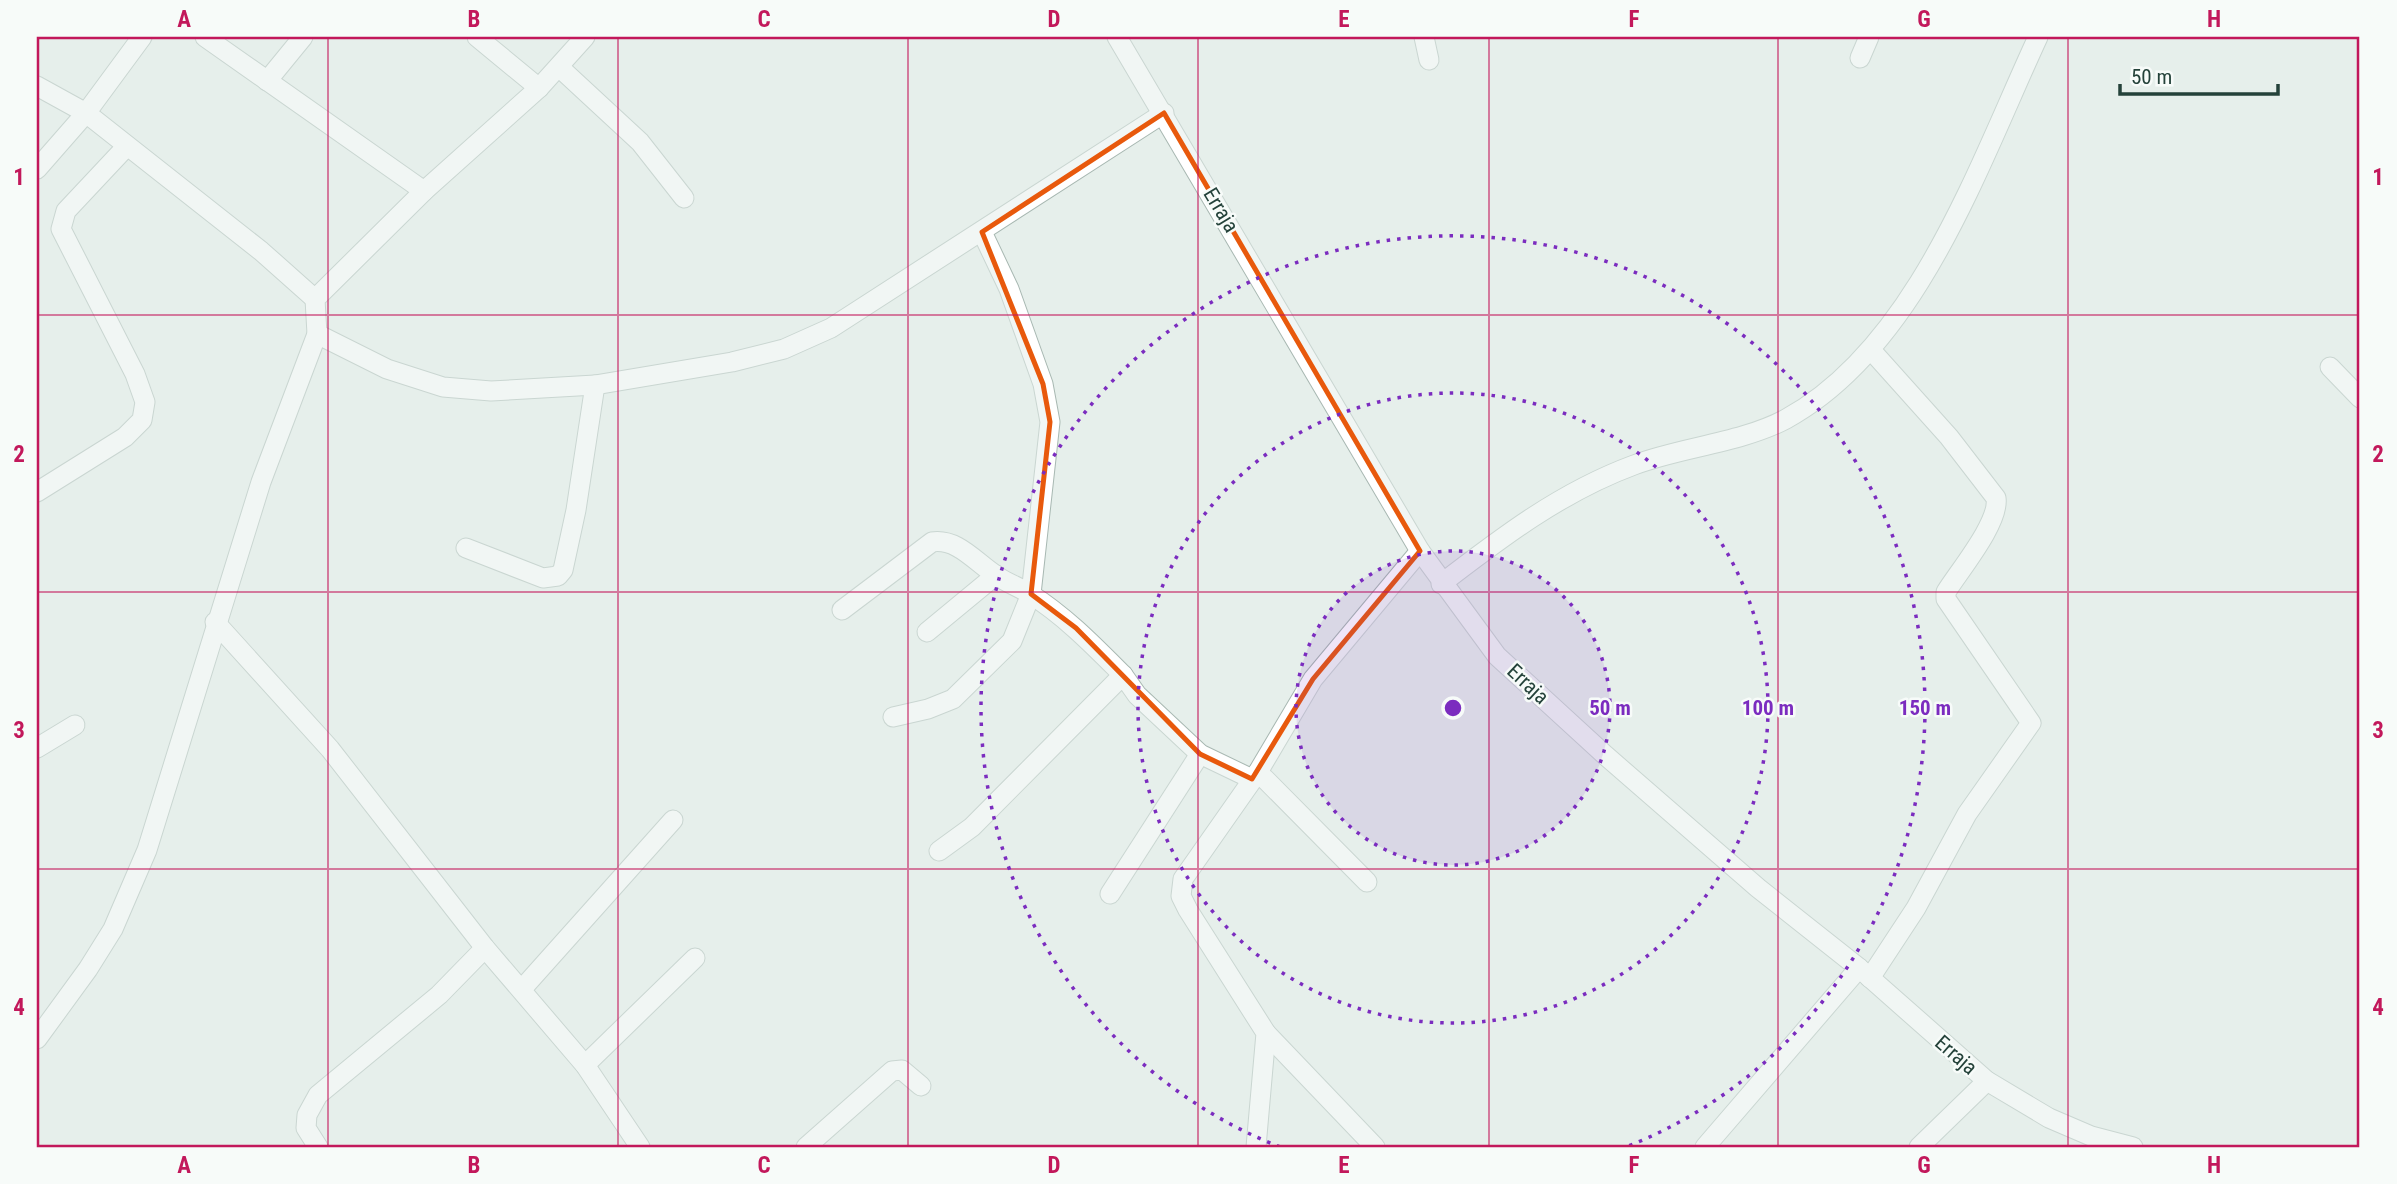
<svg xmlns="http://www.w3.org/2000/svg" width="2397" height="1184" viewBox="0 0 2397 1184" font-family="'Roboto Condensed',sans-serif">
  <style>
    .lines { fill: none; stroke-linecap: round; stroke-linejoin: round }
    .street-casing { stroke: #a8b8b2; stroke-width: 21 }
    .street { stroke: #fff; stroke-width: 19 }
    .marked { fill: none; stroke: #e8590c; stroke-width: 5; stroke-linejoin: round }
    .grid { fill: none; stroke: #c2185b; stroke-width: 2; stroke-opacity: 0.55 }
    .ring { fill: none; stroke: #7b2cbf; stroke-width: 3.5; stroke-dasharray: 3.5 7 }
    .labels { text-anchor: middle; stroke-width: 5; stroke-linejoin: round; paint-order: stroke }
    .street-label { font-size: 21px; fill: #24423a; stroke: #f7fbf9 }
    .centre { fill: #7b2cbf; stroke: #f7fbf9; stroke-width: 3.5 }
    .ring-label { font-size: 21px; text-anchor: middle; font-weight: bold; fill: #7b2cbf; stroke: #f7fbf9; stroke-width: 5; stroke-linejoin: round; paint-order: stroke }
    .neatline { fill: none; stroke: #c2185b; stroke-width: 2.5 }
    .grid-label { font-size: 23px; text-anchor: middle; font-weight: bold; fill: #c2185b }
  </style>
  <rect width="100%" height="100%" fill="#e6efeb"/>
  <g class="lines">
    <!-- street casing -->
    <g class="street-casing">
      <g id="street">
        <polyline points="205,37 424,191"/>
        <polyline points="477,37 539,88"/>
        <polyline points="1117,37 1420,551 1497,656 1605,755 1758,888 1859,968 1987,1081 2049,1118 2091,1136 2133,1147"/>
        <polyline points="1424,37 1429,60"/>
        <polyline points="1860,58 1869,37"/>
        <polyline points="559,67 640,142 684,198"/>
        <polyline points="267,81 303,37"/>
        <polyline points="37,86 86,113 261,251 315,299"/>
        <polyline points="37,169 86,113 142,37"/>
        <polyline points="317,334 387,369 443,387 491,391 595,385 732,362 784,349 831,328 1164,113"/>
        <polyline points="2330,367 2360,398"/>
        <polyline points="37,492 125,437 142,420 145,402 135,374 61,229 66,211 127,146"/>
        <polyline points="466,548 543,578 558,576 563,570 576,510 595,385"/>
        <path d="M1441,584C1502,537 1561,492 1634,465C1681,447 1741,443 1786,419C1917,347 1978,166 2038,37"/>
        <path d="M842,610L932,542C958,538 976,563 997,576C1007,583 1019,587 1030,594C1065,616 1094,646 1123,675"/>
        <polyline points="215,622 330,749 485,948 585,1065 640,1147"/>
        <polyline points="927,632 996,575"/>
        <polyline points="893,717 928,709 953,699 1012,641 1031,594 1050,422 1043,384 1009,289 982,232"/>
        <polyline points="37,748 75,725"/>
        <polyline points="1258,772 1367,882"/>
        <polyline points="939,851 972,827 1123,675 1137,695 1200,754 1252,779"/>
        <polyline points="1110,894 1200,754"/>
        <path d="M1870,978L1916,908L1967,814L2031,723L1946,599V592C1959,571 2000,522 1996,498L1949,437L1871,350"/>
        <polyline points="522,989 673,820"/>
        <polyline points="1266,1033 1375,1147"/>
        <polyline points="37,1039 88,969 113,929 147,850 261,482 317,334 315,299 424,191 539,88 585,37"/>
        <polyline points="585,1065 695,958"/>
        <polyline points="318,1147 306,1128 307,1115 318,1095 439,995 485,948"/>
        <polyline points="806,1147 892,1071 902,1070 921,1086"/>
        <polyline points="1256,1147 1266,1033 1188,910 1181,896 1183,879 1258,772 1313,679 1420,551"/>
        <polyline points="1705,1147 1859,968"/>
        <polyline points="1919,1147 1987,1081"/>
      </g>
    </g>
    <!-- street -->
    <use href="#street" class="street"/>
  </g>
  <!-- marked area -->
  <path d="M0 0H2397V1184H0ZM1164,113L1420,551L1313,679L1252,779L1200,754L1076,628L1031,594L1050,422L1043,384L982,232Z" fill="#e6efeb" fill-opacity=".55" fill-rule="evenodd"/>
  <path class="marked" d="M1164,113L1420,551L1313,679L1252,779L1200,754L1076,628L1031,594L1050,422L1043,384L982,232Z"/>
  <!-- grid -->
  <path class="grid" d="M328,37V1147M618,37V1147M908,37V1147M1198,37V1147M1489,37V1147M1778,37V1147M2068,37V1147M37,315H2360M37,592H2360M37,869H2360"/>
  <!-- distance rings -->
  <circle cx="1453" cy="708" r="157" fill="#7b2cbf" fill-opacity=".12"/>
  <g class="ring">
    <circle cx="1453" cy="708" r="157"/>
    <circle cx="1453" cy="708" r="315"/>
    <path d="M1280 1147A472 472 0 1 1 1626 1147"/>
  </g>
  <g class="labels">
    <!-- street labels -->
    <g class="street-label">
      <text transform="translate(1221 210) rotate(59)" y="7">Erraja</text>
      <text transform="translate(1528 684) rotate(43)" y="7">Erraja</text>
      <text transform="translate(1956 1055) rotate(41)" y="7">Erraja</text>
    </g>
  </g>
  <circle cx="1453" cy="708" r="10" class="centre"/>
  <g class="ring-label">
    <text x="1610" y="715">50 m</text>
    <text x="1768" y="715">100 m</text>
    <text x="1925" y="715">150 m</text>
  </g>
  <!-- border -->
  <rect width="2397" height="1184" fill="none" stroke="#f7fbf9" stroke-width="77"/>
  <!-- scale -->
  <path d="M2120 84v10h158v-10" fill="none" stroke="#24423a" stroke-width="3.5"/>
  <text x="2131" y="84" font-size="21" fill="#24423a" stroke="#f7fbf9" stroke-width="5" paint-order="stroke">50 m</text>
  <rect x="38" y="38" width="2320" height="1108" class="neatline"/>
  <g class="grid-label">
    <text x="184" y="27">A</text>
    <text x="474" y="27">B</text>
    <text x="764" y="27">C</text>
    <text x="1054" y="27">D</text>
    <text x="1344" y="27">E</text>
    <text x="1634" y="27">F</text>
    <text x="1924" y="27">G</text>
    <text x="2214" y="27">H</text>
    <text x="19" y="185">1</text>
    <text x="2378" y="185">1</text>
    <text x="19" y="462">2</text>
    <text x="2378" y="462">2</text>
    <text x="19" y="738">3</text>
    <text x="2378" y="738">3</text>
    <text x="19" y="1015">4</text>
    <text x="2378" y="1015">4</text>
    <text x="184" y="1173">A</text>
    <text x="474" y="1173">B</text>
    <text x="764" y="1173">C</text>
    <text x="1054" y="1173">D</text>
    <text x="1344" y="1173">E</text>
    <text x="1634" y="1173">F</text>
    <text x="1924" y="1173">G</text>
    <text x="2214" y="1173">H</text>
  </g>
</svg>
